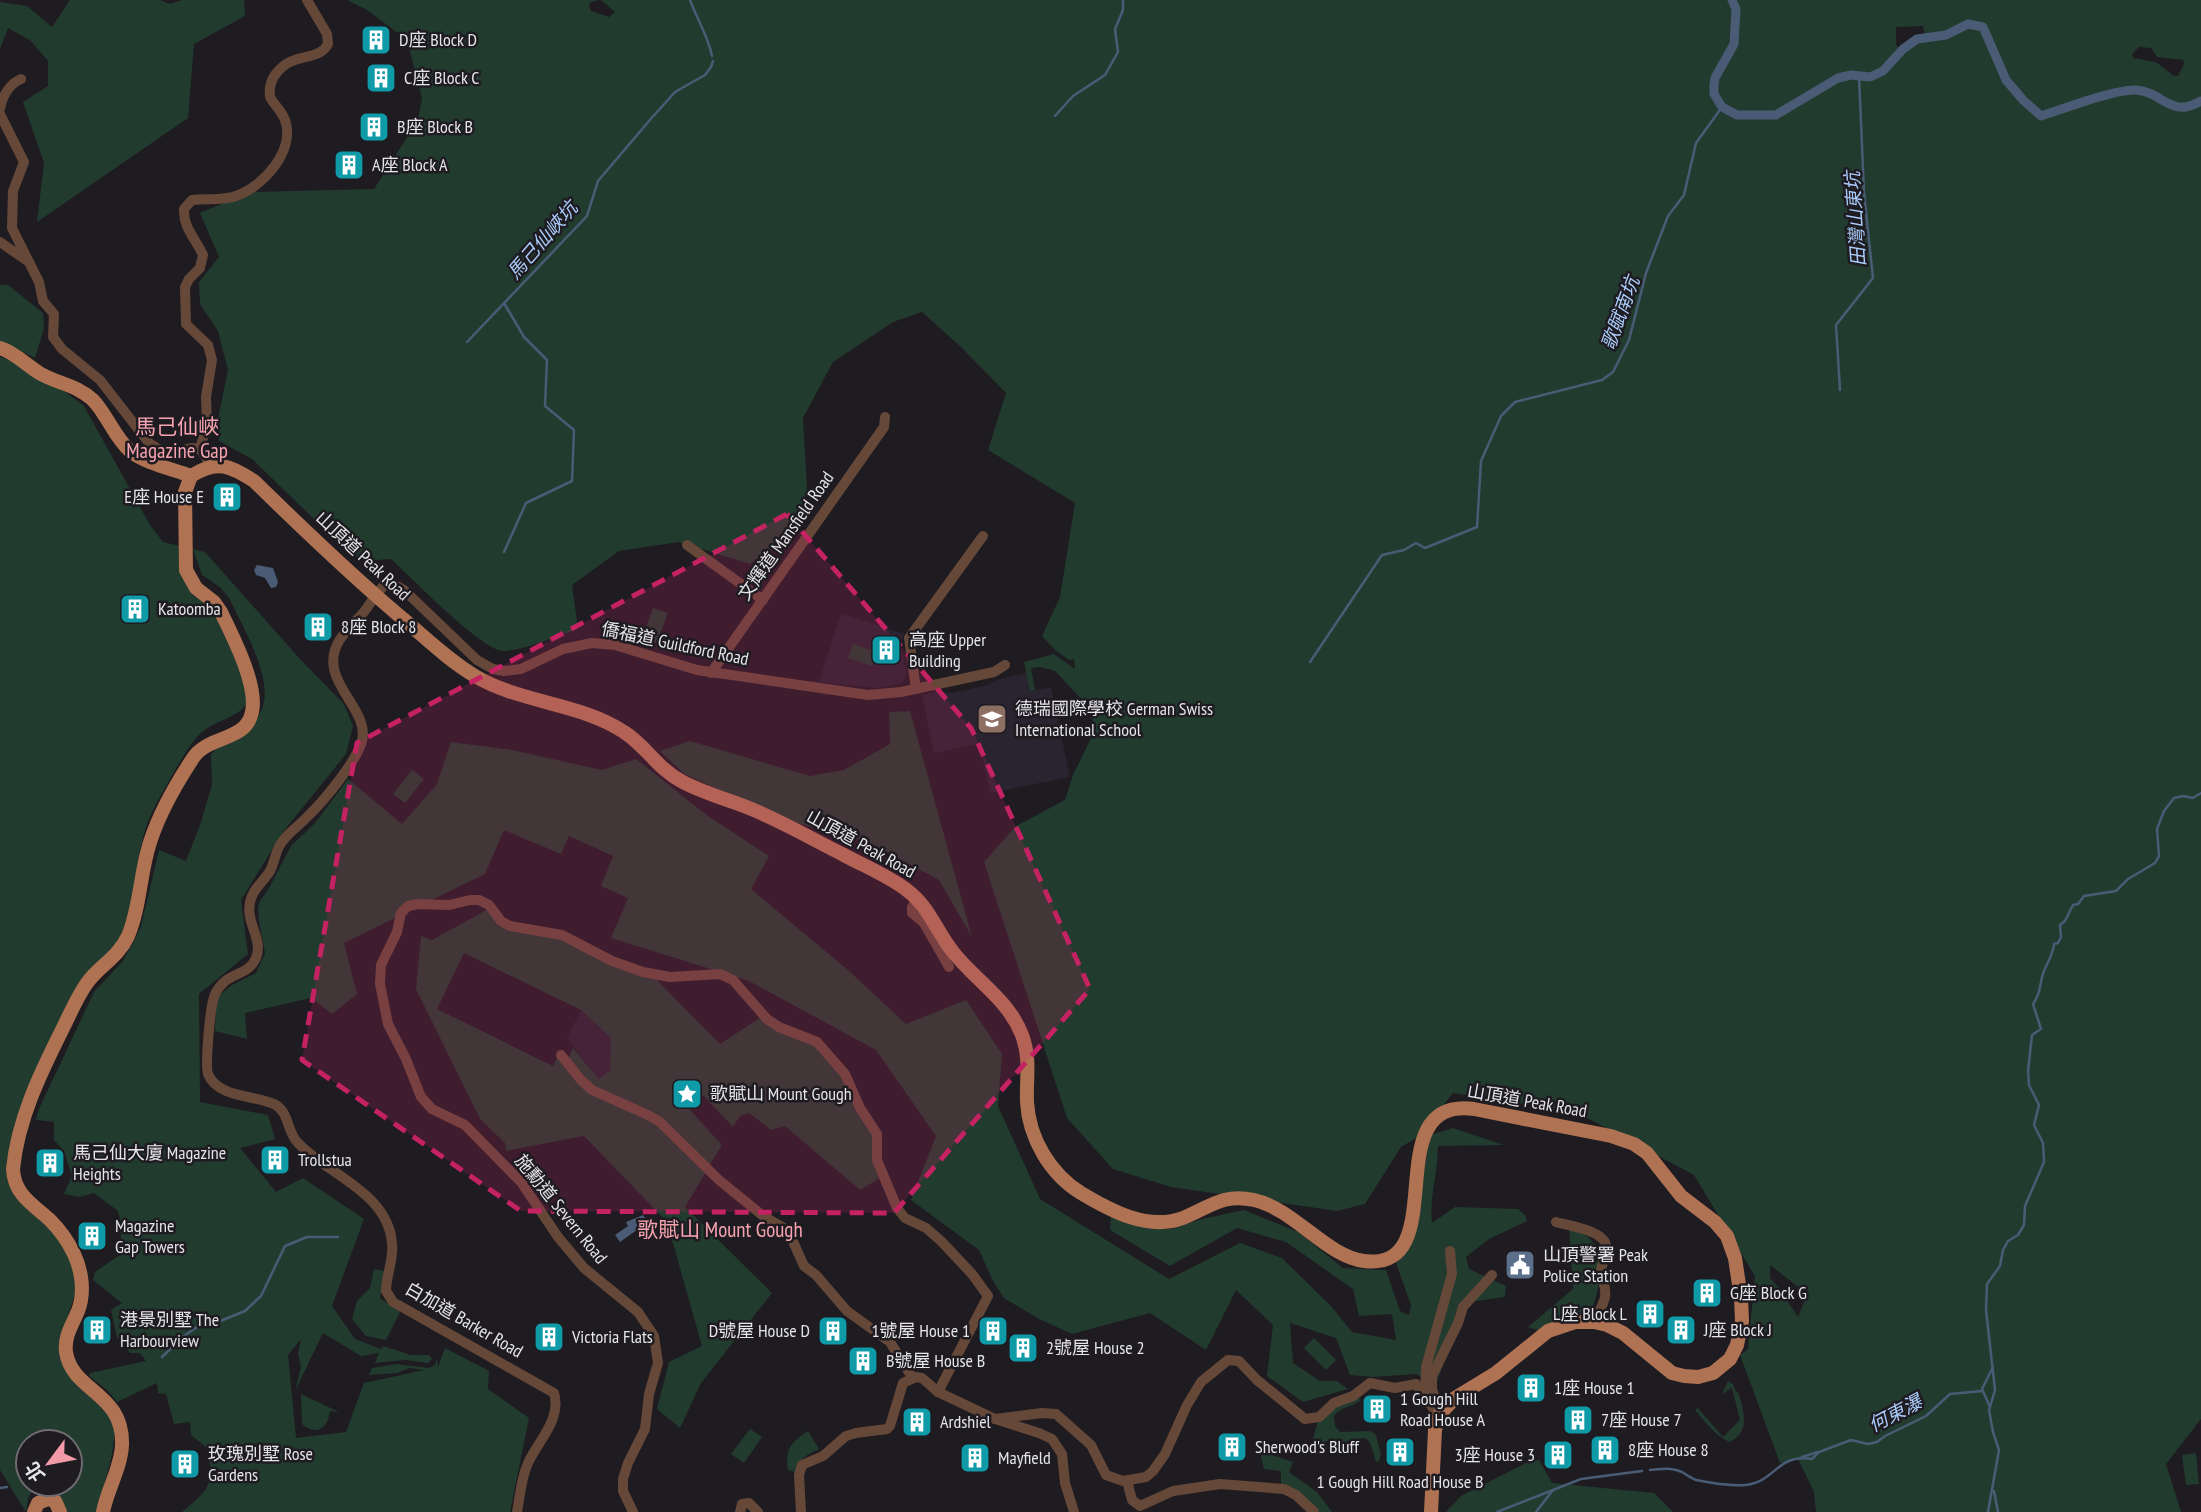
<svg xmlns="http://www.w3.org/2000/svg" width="2201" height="1512" viewBox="0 0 2201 1512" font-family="'PT Sans Narrow','Noto Sans TC',sans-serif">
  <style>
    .built { fill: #29242f }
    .green { fill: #223b2f; fill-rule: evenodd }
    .water { fill: #4a5c75 }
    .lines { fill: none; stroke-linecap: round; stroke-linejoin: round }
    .stream { stroke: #4a5c75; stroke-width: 2.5 }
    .canal { stroke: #4a5c75; stroke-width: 9 }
    .minor { stroke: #664839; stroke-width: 10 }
    .major { stroke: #af7252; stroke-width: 14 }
    .marked { fill: #c42262; fill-opacity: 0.2; stroke: #c42262; stroke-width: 5; stroke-dasharray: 14 9; stroke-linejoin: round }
    .labels { text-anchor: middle; stroke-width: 5; stroke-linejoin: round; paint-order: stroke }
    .poi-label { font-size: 18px; fill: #e5e4e8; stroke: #1e1b21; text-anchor: start }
    .street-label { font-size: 18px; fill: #e5e4e8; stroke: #1e1b21 }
    .water-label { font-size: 19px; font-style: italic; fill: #aaccfb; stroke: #1e1b21 }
    .quarter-label { font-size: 21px; fill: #f6a3b0; stroke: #1e1b21 }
  </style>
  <rect width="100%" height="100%" fill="#1e1b21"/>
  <!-- built -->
  <g class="built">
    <polygon points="841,613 904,634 901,645 906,673 904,681 898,684 877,688 819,682"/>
    <polygon points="1027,673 1030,691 1051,687 1070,777 990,793 980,744 934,753 922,695 937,691 951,693 988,685 1000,679"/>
    <polygon points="581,1010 611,1038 610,1070 599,1080 567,1038"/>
  </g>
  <!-- green -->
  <g class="green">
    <polygon points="70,0 160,0 170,4 182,0 244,0 245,16 194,44 188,118 37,222 44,163 23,102 48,86 48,61 31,41 8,28 0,49 0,2 27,6 52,27"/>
    <path d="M347,0H599L591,2L589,5L591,11L609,17L615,12L601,0H2201V1419L2166,1464L2181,1512H1816L1814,1492L1798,1459L1780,1463L1740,1355L1748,1349L1755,1276L1694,1175L1576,1112L1453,1093L1418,1137L1401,1147L1365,1204L1337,1211L1171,1187L1113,1169L1067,1118L984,862L1016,826L1065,800L1073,775L1096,728L1085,703L1055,671L1040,667L1031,668L1035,690L1030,691L1024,662L1054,654L1075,669L1074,659L1069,660L1055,650L1042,636L1060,597L1075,503L988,450L1006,393L960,346L922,312L893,322L833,362L803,418L807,489L798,530L750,564L679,542L619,551L572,585L578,629C555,637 529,649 504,651C483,652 410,576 391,559L363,561L347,551L252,459L219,441V414L228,370L218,331L200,304L199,282L219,257L200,213L250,192L374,189L418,120L422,98L407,40L367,10ZM1923,26L1926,39L1913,43L1903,52L1896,45V27ZM2139,47L2151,48L2157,57L2183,60L2184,64L2178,76H2174L2156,62L2133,58L2132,54ZM1770,1265L1807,1294L1798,1317L1779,1288L1770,1278Z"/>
    <polygon points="0,285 8,285 43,313 44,328 35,358 10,346 0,343"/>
    <path d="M0,357L32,367L84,406L150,525L163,542L180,546C204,590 240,651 249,700C239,719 216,719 201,733C187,745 163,792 153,810C132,852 140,904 116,944C108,956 97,966 87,976L8,1174L71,1246L77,1288L62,1334L61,1359C78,1378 105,1399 113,1424C119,1444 101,1489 98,1512H65C62,1494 53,1490 37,1484L28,1498L26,1512L0,1470ZM28,1442H70V1484H28Z"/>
    <path d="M193,549L205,552L299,658L344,704L353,726L346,754L283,832L241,900L248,954L199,994L200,1102L268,1115L275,1139L240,1148L276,1192L303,1178L364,1219L332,1306L355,1339L381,1349L383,1346L411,1355H429L432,1359L428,1363L405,1360L375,1363L379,1353L361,1356L323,1333L295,1391L301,1367L298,1353L301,1339L288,1355L296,1438L346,1432L364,1383L424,1370L410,1368L397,1373L369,1375L372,1368L396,1364L429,1368L435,1365L437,1358L438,1367L445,1348L489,1371L488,1389L529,1418L510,1512H182C210,1489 214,1485 207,1448L191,1435L190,1422L174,1424L166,1394L158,1393L157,1383L117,1402L107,1390L89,1376L90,1373L146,1361L140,1353H130L117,1337L111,1310L122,1303L93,1280L95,1272L121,1254V1225L118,1211L94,1193L79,1197L64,1194L72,1176L64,1151L54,1140V1122L36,1120L38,1111L94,992L123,961L135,939L141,926L159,850L186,861L200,825L212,785L211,754C224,741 247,729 258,716C280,687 242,626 229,598L221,588L202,575Z"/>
    <polygon points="653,608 668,613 657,643 642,638"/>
    <polygon points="853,644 876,652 872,666 848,658"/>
    <polygon points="910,711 972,937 939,880 868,842 789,821 684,774 660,751 690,741 810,776 844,770 890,744 889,712"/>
    <path d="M451,742L512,750L602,770L636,759L708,816L769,856L751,889L849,971L906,1024L966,1000L1002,1054L998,1106L1040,1199L1169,1279L1240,1243L1282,1258L1331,1306L1352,1332L1396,1340L1392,1314L1359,1316L1353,1289L1286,1242L1237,1228L1170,1266L1110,1230L1111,1216L1143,1227L1171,1229L1202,1219L1244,1210L1298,1232L1343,1268L1386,1270L1400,1311L1409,1315L1411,1305L1396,1263L1412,1240L1430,1135L1453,1128L1504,1145L1438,1146C1438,1172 1429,1198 1432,1223L1455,1207L1518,1209L1525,1215L1527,1221L1489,1239L1466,1257L1469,1269L1506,1286L1505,1297L1461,1303L1455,1314L1456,1331L1436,1384L1416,1374L1373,1377L1350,1375L1336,1338L1290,1323L1293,1363L1320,1381H1337L1348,1389L1303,1402L1267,1376L1273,1325L1236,1290L1206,1350L1150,1313L1072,1334L1039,1319L1004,1298L993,1281L979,1250L911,1200L936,1136L876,1050L749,981L611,938L628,898L601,886L613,856L569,836L561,854L504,830L485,874L344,943L357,994L332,1014L311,998L245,1013L247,1039L215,1031L216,998L232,985L256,973L265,953L259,922L258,908L260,901L269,888L291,846L315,823L348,779L402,824L437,784Z"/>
    <polygon points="412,770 424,779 405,803 393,794"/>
    <polygon points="488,909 500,924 555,936 655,978 720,1044 761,1017 810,1042 839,1072 874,1136 880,1178 860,1190 785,1126 771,1130 749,1113 740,1116 733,1127 703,1095 689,1109 722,1145 709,1166 662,1120 594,1087 568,1059 573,1048 599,1079 610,1070 611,1038 581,1010 464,953 437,1009 553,1066 558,1056 578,1082 658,1125 706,1172 685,1207 772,1293 701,1383 680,1428 657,1409 669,1362 702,1346 667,1222 584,1136 506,1151 505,1143 480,1119 416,989 421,936 432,940"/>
    <path d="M1569,1228C1575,1231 1584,1233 1589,1238C1610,1260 1597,1294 1589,1319L1541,1331L1528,1327L1573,1289Z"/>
    <polygon points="374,1269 384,1271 380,1298 400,1312 386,1340 366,1336 352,1319 357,1301 370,1288"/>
    <polygon points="1314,1338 1336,1360 1326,1370 1304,1348"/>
    <path d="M1728,1381L1733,1384L1736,1392H1738C1744,1410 1751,1433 1729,1442C1715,1435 1705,1422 1695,1410L1698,1408L1723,1437L1740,1420L1732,1388L1722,1394Z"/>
    <path d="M301,1394L339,1412L330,1411C328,1429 316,1436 302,1424Z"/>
    <path d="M1358,1397L1361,1400C1353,1407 1340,1407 1334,1416L1335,1426L1340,1432L1370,1431L1376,1435L1381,1454L1379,1461L1376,1462C1367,1430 1368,1437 1339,1444C1323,1435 1325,1446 1312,1455L1309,1453L1318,1421L1336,1404Z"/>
    <polygon points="750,1429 762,1437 744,1463 731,1454"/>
    <path d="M808,1431L819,1449C808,1454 798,1459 795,1472L788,1470C785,1449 791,1442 808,1431Z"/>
    <polygon points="1263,1452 1293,1462 1289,1472 1317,1492 1332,1512 1318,1512 1281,1486 1281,1471 1264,1469 1260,1453"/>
    <polygon points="2196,1453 2199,1484 2186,1485 2182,1455"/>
    <polygon points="1539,1460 1552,1483 1654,1493 1673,1512 1446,1512 1461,1496 1528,1462"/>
  </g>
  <!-- water -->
  <g class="water">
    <polygon points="257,565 273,568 278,582 276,587 271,588 265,578 256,575 254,570"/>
    <polygon points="643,1215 648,1222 620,1242 615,1235 628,1226 626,1222"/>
  </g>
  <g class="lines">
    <!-- stream -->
    <g class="stream">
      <path d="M690,0C697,19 708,36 712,56"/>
      <polyline points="1055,116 1073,96 1105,75 1118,52 1115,29 1123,10 1123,0"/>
      <polyline points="504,303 524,337 547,360 545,406 574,430 572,481 526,503 504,552"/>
      <polyline points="467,342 587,216 598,181 649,121 675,92 705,75 711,67 713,61"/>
      <polyline points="1840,390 1836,325 1873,278 1864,193 1859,76"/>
      <polyline points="1310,662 1382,555 1404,550 1416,543 1425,548 1477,527 1481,461 1501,416 1515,402 1602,380 1613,372 1629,340 1646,273 1668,216 1684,195 1696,143 1722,107"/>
      <polyline points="162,1357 184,1336 200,1325 213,1324 245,1311 261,1296 285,1246 307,1237 338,1237"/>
      <polyline points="1990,1407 1982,1389 1993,1367"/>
      <polyline points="1802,1457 1818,1452"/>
      <path d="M1650,1470C1661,1469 1671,1467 1682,1472C1687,1475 1691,1478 1696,1480C1711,1483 1730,1486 1745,1485C1776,1482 1777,1453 1812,1459L1819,1452L1851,1440L1868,1444L1877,1442L1885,1436L1926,1416L1950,1394L1982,1391"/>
      <polyline points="0,1488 7,1487"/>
      <polyline points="1994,1491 1998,1512"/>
      <polyline points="1497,1512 1581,1479 1642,1471"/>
      <polyline points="1536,1512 1553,1490"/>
      <path d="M1988,1512L1999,1450L1993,1432L1989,1410L1995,1390L1986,1310L1987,1284L2000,1266L2003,1250L2008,1241L2018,1235L2024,1225L2025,1206L2044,1162L2043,1143L2034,1125L2039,1105L2029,1085L2028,1071L2032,1035L2041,1029L2033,1004C2042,992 2039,983 2044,971C2048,961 2053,955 2054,944L2058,943L2061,937L2060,925L2065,921L2073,905L2078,904L2084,896L2116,891L2128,879L2155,863L2159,856L2157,829L2164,811L2174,798L2183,796L2193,798L2201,793"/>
    </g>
    <!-- canal -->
    <path class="canal" d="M1732,0L1736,9L1734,44L1715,78L1714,85V94L1722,107L1737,115H1776L1838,78L1851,75L1870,77L1883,71L1903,49L1917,39L1946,35L1968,24L1983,27L2006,80L2023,100L2041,116C2063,109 2115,89 2136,90C2164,92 2170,119 2201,101"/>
    <!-- minor -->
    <g class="minor">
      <path d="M0,109C2,97 9,84 21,79"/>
      <polyline points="0,114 24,162 13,191 12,228 39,282 43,301 54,314 53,337 62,349 100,380 149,443 163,452 170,453 192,448 200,449 207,459 209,466"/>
      <polyline points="0,242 26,260"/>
      <path d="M200,449L207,423L206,397L212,360L208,345L186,324L185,287L189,279L200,268L203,255C196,239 183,228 184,209L192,200C206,198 223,201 236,196C263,187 296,150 285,120C282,111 274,105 270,97C269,88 270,82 275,75C293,50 318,63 328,44L327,34L307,0"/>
      <polyline points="687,545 763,600"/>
      <polyline points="711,673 884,427 885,417"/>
      <polyline points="916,689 909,638 983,536"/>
      <polyline points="918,900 912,907 912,913 924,923 949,967"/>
      <polyline points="561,1055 581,1080 592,1090 648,1115 660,1122 719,1180 763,1216 784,1228 791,1237 804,1266 816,1275 847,1311 890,1342 912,1377"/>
      <path d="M1556,1222C1569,1226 1608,1231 1606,1248C1606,1257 1601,1266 1600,1275C1611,1296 1603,1303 1594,1322"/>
      <polyline points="1425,1392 1426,1367 1452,1274 1450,1251"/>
      <polyline points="1438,1408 1432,1389 1432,1376 1458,1323 1463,1307 1492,1275"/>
      <polyline points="995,1419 1042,1413 1056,1414 1091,1445 1106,1475 1123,1481 1146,1477 1153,1471 1165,1454 1187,1405 1201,1382 1228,1360 1239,1361 1257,1380 1305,1419 1319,1417 1334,1403 1353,1396 1370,1383 1395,1388 1416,1384 1433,1408 1440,1414"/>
      <polyline points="1127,1481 1132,1500 1140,1506 1173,1491 1220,1484 1284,1489 1296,1495 1314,1512"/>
      <path d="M517,1512C520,1497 521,1478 528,1463C538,1441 562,1419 554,1393L393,1302L386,1291C386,1275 394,1260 392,1244C389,1193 328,1175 298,1143C286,1131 290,1112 274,1104C254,1095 218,1098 208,1074C205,1065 210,1012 213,1001C214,994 218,988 223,983C233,973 250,973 256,958C265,937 239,918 254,892C258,885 265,879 270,871C275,862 275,851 282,842C289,832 300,825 308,816C324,801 354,764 361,744C374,709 315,682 339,641C345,631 355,622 363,613C371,604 379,586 390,582L404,590L477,660L493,669L504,671L521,669L563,649L592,643L615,645L697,670L868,695L901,692L994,672L1005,665"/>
      <polyline points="633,1512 623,1491 623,1479 628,1463 645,1429 649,1394 658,1363 654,1336 638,1312 584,1268 558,1237 521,1182 465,1125 432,1109 421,1097 406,1059 388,1024 380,984 381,965 397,932 401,913 408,906 418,904 449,905 470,900 479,900 489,905 501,921 510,926 562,935 612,961 643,972 670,977 720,974 733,980 767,1019 779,1027 817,1042 845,1074 860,1108 877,1134 877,1160 897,1208 905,1218 926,1228 941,1241 972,1274 988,1296 938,1392"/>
      <polyline points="740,1512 742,1504 749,1503 758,1512"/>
      <polyline points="801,1512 799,1475 802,1465 823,1456 846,1436 856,1433 887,1429 890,1426 903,1383 916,1377 922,1378 938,1392 995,1419 1039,1433 1052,1439 1062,1454 1065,1483 1074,1512"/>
    </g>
    <!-- major -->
    <g class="major">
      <path d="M0,348C16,353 27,366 41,374C59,384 77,385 93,400C108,416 114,437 131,452C147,464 173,469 191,476"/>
      <path d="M191,476C217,459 231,466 254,481C304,530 355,579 409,624C430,642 451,662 475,676C520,703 581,703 624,732C646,746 658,769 681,781C701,792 723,798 744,806C778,819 810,838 842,854C864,866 889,876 908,891C929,907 937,932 953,952C976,981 1008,999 1022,1035C1031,1059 1026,1078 1027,1102C1029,1138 1050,1174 1081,1193C1111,1211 1148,1231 1183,1218C1210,1207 1223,1193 1254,1200C1294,1209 1326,1256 1364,1261C1456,1272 1374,1096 1474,1109L1611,1136L1634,1144L1647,1153L1681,1196L1715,1222L1727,1236L1735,1258L1741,1298L1742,1321L1737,1345L1730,1359L1713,1373L1698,1377L1684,1376L1672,1373L1623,1333L1607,1325L1594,1322H1575L1548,1331L1496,1373L1455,1398L1440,1414L1435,1430L1431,1512"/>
      <polyline points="34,1512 38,1503 48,1499 55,1501 60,1512"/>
      <path d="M103,1512C107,1490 121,1468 122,1445C124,1392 72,1392 66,1352C64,1337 72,1325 78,1311C85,1293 82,1271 74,1254C68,1241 59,1229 49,1219C32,1204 14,1194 13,1169C18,1119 40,1074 62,1030C70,1014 77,997 87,983C100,965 118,958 128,936C139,910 140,880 147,853C155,820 174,787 193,758C208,735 246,742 252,712C258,685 233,637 221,612L214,602L196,588L186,570L185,492L191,476"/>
    </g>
  </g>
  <!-- marked area -->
  <path class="marked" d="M787,514L971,728L1090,989L894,1213L521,1211L302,1060L357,743Z"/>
  <!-- icons -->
  <defs>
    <g id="building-square" transform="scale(1.575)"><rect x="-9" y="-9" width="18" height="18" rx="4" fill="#0f9aa8" stroke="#1e1b21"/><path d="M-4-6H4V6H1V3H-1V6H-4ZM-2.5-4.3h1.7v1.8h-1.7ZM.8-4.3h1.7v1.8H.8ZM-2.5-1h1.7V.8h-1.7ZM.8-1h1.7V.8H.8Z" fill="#fff"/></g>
    <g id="school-square" transform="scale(1.575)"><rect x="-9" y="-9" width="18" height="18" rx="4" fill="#8d6e63" stroke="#1e1b21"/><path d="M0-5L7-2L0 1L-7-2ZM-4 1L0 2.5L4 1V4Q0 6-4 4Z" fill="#fff"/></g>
    <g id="sight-square" transform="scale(1.575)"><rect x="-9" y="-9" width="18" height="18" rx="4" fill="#0f9aa8" stroke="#1e1b21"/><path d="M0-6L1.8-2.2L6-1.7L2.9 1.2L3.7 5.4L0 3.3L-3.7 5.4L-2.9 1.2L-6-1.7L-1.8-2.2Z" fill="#fff"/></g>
    <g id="civic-square" transform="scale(1.575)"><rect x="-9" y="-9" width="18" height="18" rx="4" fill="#5c6f8a" stroke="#1e1b21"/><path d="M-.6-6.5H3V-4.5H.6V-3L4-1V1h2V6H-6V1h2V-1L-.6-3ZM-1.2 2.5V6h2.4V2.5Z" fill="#fff"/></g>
  </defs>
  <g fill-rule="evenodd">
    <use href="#building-square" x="376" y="40"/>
    <use href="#building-square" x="381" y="78"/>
    <use href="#building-square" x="374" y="127"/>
    <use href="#building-square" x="349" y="165"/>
    <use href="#building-square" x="227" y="497"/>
    <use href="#building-square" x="135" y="609"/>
    <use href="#building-square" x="318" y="627"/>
    <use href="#building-square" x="886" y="650"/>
    <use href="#school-square" x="992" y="719"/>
    <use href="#sight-square" x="687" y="1094"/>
    <use href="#building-square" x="275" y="1160"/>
    <use href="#building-square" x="50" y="1163"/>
    <use href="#building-square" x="92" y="1236"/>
    <use href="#civic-square" x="1520" y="1265"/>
    <use href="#building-square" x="1707" y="1293"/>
    <use href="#building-square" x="1650" y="1314"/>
    <use href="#building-square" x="97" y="1330"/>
    <use href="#building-square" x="1681" y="1330"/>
    <use href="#building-square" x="833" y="1331"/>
    <use href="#building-square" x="993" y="1331"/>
    <use href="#building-square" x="549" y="1337"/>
    <use href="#building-square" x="1023" y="1348"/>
    <use href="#building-square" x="863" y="1361"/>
    <use href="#building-square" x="1531" y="1388"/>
    <use href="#building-square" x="1377" y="1409"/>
    <use href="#building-square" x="1578" y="1420"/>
    <use href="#building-square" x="917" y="1422"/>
    <use href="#building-square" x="1232" y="1447"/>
    <use href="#building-square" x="1605" y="1450"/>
    <use href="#building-square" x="1400" y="1452"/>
    <use href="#building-square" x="1558" y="1455"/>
    <use href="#building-square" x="975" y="1458"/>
    <use href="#building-square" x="185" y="1464"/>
  </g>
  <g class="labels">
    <!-- poi labels -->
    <g class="poi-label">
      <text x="399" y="46">D座 Block D</text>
      <text x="404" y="84">C座 Block C</text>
      <text x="397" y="133">B座 Block B</text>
      <text x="372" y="171">A座 Block A</text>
      <text x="204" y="503" text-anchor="end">E座 House E</text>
      <text x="158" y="615">Katoomba</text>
      <text x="341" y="633">8座 Block 8</text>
      <text x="909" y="646">高座 Upper<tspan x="909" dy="21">Building</tspan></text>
      <text x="1015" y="715">德瑞國際學校 German Swiss<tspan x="1015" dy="21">International School</tspan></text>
      <text x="710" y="1100">歌賦山 Mount Gough</text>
      <text x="73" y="1159">馬己仙大廈 Magazine<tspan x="73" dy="21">Heights</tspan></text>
      <text x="298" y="1166">Trollstua</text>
      <text x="115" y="1232">Magazine<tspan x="115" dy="21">Gap Towers</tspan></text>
      <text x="1543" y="1261">山頂警署 Peak<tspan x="1543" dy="21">Police Station</tspan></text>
      <text x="1730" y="1299">G座 Block G</text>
      <text x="1627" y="1320" text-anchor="end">L座 Block L</text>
      <text x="120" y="1326">港景別墅 The<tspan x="120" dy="21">Harbourview</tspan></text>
      <text x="1704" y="1336">J座 Block J</text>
      <text x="810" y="1337" text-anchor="end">D號屋 House D</text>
      <text x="970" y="1337" text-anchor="end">1號屋 House 1</text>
      <text x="572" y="1343">Victoria Flats</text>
      <text x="1046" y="1354">2號屋 House 2</text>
      <text x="886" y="1367">B號屋 House B</text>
      <text x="1554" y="1394">1座 House 1</text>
      <text x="1400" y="1405">1 Gough Hill<tspan x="1400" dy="21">Road House A</tspan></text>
      <text x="1601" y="1426">7座 House 7</text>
      <text x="940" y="1428">Ardshiel</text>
      <text x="1255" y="1453">Sherwood's Bluff</text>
      <text x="1628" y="1456">8座 House 8</text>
      <text x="208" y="1460">玫瑰別墅 Rose<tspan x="208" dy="21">Gardens</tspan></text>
      <text x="1535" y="1461" text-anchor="end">3座 House 3</text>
      <text x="998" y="1464">Mayfield</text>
      <text x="1400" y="1488" text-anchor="middle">1 Gough Hill Road House B</text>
    </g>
    <!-- street labels -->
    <g class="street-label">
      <text transform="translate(786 536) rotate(-55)" y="6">文輝道 Mansfield Road</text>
      <text transform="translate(363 556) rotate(43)" y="6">山頂道 Peak Road</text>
      <text transform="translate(675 644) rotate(12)" y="6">僑福道 Guildford Road</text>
      <text transform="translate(861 844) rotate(29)" y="6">山頂道 Peak Road</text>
      <text transform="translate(1527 1101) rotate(10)" y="6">山頂道 Peak Road</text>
      <text transform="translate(561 1209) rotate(51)" y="6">施勳道 Severn Road</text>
      <text transform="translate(464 1320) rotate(30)" y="6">白加道 Barker Road</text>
    </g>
    <!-- water labels -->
    <g class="water-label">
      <text transform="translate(1855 219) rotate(-94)" y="7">田灣山東坑</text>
      <text transform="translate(542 240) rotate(-49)" y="7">馬己仙峽坑</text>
      <text transform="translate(1620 313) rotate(-70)" y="7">歌賦南坑</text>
      <text transform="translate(1895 1413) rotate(-28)" y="7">何東瀑</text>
    </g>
    <!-- quarter labels -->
    <g class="quarter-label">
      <text x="177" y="434">馬己仙峽<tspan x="177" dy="24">Magazine Gap</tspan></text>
      <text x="720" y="1237">歌賦山 Mount Gough</text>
    </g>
  </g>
  <!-- north arrow -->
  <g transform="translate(49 1463) rotate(238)"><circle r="33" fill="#1e1b21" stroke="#6e6b71" stroke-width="2"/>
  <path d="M0-5L12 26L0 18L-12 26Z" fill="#f39aa8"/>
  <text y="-10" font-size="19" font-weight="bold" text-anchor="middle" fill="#e5e4e8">北</text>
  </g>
</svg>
